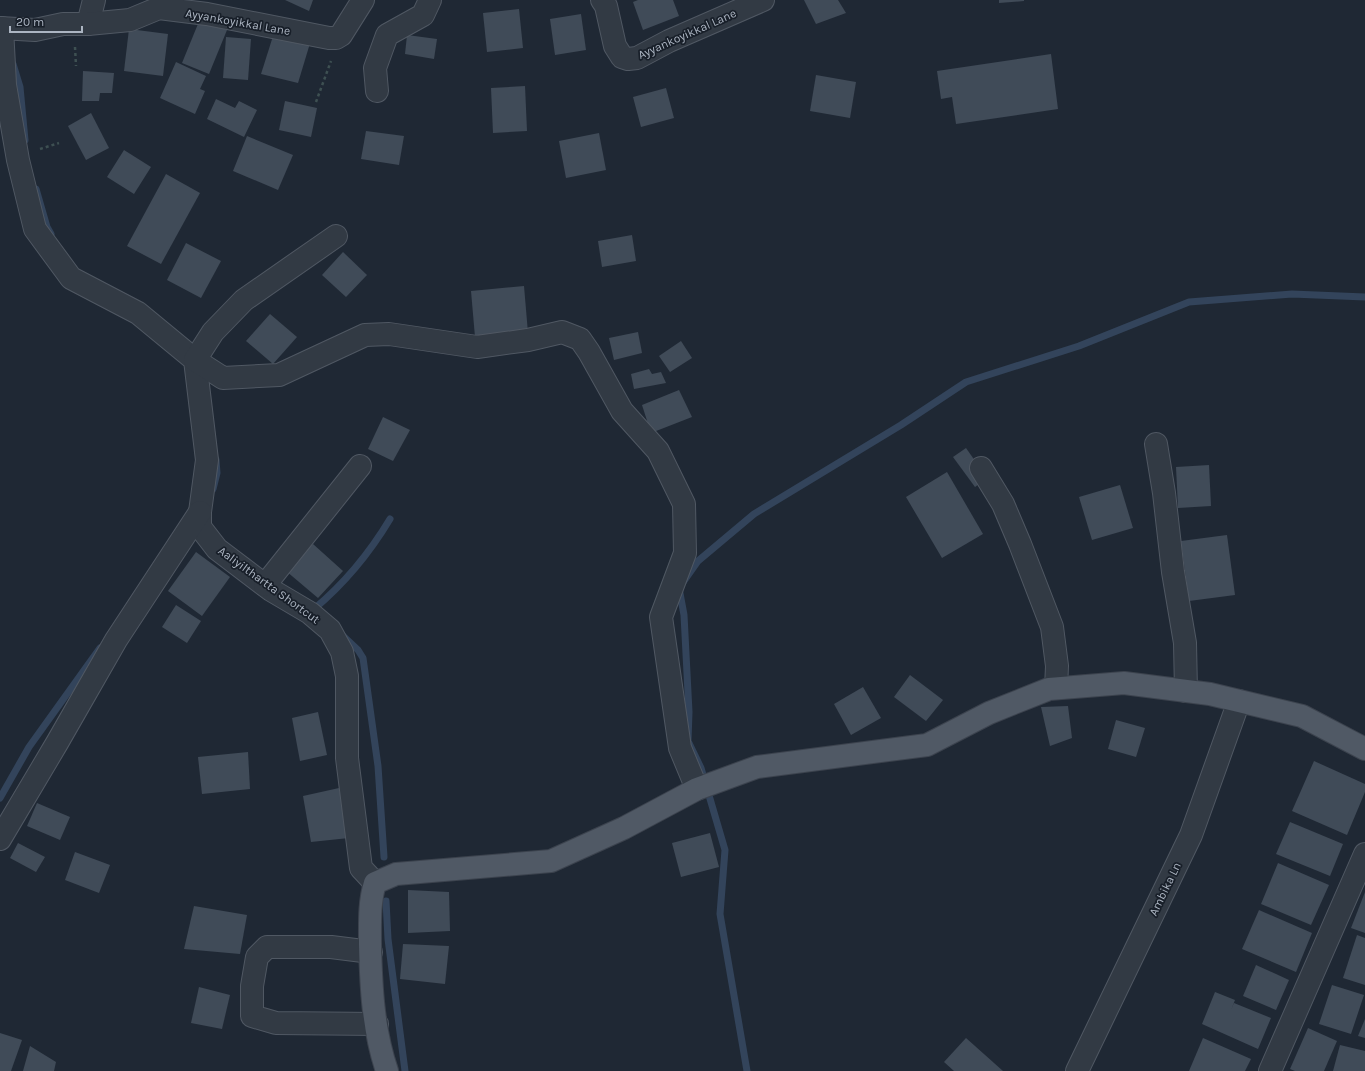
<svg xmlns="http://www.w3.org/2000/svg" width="1365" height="1071" viewBox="0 0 1365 1071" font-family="Karla,sans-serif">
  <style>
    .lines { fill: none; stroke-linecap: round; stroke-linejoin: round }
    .stream { stroke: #33445b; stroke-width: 7 }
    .building { fill: #404b58 }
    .minor-casing { stroke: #505863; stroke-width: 24 }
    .major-casing { stroke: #3c434e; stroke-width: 24 }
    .path { stroke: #3e5052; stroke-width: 2.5; stroke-dasharray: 3 3; stroke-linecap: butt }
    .minor { stroke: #323a44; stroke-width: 22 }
    .major { stroke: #505965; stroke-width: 22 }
    .labels { text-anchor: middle; stroke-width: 3.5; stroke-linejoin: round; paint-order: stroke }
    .street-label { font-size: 12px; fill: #acb5c2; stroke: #181f29 }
  </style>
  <rect width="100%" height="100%" fill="#1f2834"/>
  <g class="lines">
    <!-- stream -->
    <g class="stream">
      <polyline points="13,64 20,87 25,140"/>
      <polyline points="36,189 47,227 51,234"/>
      <polyline points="213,489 217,473 216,460"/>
      <path d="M314,609C345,583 369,554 390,519"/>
      <polyline points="342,635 358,650 363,658 378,766 384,857"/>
      <polyline points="0,798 29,747 100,648"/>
      <polyline points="386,901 388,939 405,1071"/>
      <polyline points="747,1071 720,914 725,850 701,768 688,741 689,712 684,615 679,588 698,561 754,514 901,425 966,382 1079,346 1189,302 1292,294 1365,297"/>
    </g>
  </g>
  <!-- building -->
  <g class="building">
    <polygon points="285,0 313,0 309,11"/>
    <polygon points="638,0 673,0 679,16 643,30 633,2"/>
    <polygon points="804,0 838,0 846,13 816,24"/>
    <polygon points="999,0 1024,0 1024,1 999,3"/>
    <polygon points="519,9 523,48 487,52 483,13"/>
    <polygon points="581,14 586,50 555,55 550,19"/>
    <polygon points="200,19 227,30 209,74 182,63"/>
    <polygon points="129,29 168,34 163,76 124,71"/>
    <polygon points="274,33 311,40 298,83 261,74"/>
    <polygon points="407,35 437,39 434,59 405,54"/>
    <polygon points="226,37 251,39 248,80 223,78"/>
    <polygon points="1051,54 1058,109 956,124 952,97 941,99 937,71"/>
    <polygon points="176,62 206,76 200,89 205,91 195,114 160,98"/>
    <polygon points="83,71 114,73 112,93 100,93 99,101 82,101"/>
    <polygon points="816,75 856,82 850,118 810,111"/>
    <polygon points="525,86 527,131 493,133 491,88"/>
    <polygon points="666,88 674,118 641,127 633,97"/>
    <polygon points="216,99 235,108 239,101 257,110 244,137 207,119"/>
    <polygon points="285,101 317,108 311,137 279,130"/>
    <polygon points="91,113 109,148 86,160 68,126"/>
    <polygon points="366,131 404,136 399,165 361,159"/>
    <polygon points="599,133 606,170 566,178 559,141"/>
    <polygon points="247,136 293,155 278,190 233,171"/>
    <polygon points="124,150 151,167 134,194 107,177"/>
    <polygon points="166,174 200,193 161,264 127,246"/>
    <polygon points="632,235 636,261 602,267 598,241"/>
    <polygon points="186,243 221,261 201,298 167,280"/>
    <polygon points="343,252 367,275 346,297 322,275"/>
    <polygon points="524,286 528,333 475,337 471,291"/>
    <polygon points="270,314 297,337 273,364 246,341"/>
    <polygon points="638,332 642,353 614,360 609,338"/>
    <polygon points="681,341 692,358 670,372 659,356"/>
    <polygon points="649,369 652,374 661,372 666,383 634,389 631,374"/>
    <polygon points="679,390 692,417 651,433 642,405"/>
    <polygon points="383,417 410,430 393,461 368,449"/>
    <polygon points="966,448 987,478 975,487 953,457"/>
    <polygon points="1209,465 1211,506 1178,508 1176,467"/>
    <polygon points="947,472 983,534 942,558 906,497"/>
    <polygon points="1120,485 1133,528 1092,540 1079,497"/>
    <polygon points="1227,535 1235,595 1189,601 1181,541"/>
    <polygon points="313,544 343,571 318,598 286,571"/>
    <polygon points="196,552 230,577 202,616 168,591"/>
    <polygon points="176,605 201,621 187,643 162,627"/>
    <polygon points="910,675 943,700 926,721 894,697"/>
    <polygon points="863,687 881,718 851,735 834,704"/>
    <polygon points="1068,706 1072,738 1050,746 1041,707"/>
    <polygon points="318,712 327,755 300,761 292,718"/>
    <polygon points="1116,720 1145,728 1136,757 1108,749"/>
    <polygon points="248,752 250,789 202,794 198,757"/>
    <polygon points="1314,761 1365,784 1365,792 1347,835 1292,811"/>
    <polygon points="339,788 349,838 311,842 303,796"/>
    <polygon points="37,803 70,817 60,840 27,826"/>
    <polygon points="1290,822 1343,844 1330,876 1276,854"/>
    <polygon points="710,833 719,867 681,877 672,843"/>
    <polygon points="18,843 45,857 36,872 10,858"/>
    <polygon points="75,852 110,865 99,893 65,880"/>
    <polygon points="1278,863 1329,885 1311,925 1261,904"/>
    <polygon points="408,890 449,892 450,931 408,933"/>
    <polygon points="1365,892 1365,933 1351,928"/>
    <polygon points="194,906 247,915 240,954 184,949"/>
    <polygon points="1259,910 1312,933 1296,972 1242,949"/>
    <polygon points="1357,935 1365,938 1365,985 1343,978"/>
    <polygon points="403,944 449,946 445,984 400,979"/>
    <polygon points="1256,965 1289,980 1276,1010 1243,996"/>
    <polygon points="1332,985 1364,995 1351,1034 1319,1024"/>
    <polygon points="199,987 230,995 222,1029 191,1023"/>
    <polygon points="1215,992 1235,1000 1231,1010 1234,1003 1271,1018 1258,1049 1202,1024"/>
    <polygon points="1365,1019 1365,1038 1358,1036"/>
    <polygon points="1308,1028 1337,1041 1324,1071 1295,1071 1290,1069"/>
    <polygon points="0,1033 22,1040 11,1071 0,1071"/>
    <polygon points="966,1038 1003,1071 954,1071 944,1062"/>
    <polygon points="1203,1038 1251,1059 1245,1071 1189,1071"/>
    <polygon points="1340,1045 1365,1051 1365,1071 1333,1071"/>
    <polygon points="30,1046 56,1062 54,1071 23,1071"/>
  </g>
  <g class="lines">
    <!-- minor casing -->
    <g class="minor-casing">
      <g id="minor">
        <polyline points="602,0 606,6 615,46 622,57 628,59 637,58 669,41 763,0"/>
        <polyline points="88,24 94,0"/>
        <polyline points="0,28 35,30 63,24 88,24 130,20 159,8 207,14 329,38 336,38 341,35 363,0"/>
        <polyline points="2,28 5,85 18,160 35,229 71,278 138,313 195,360 207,460 200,512 200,527 217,549 271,590 310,613 330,630 342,652 347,676 347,758 361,868 375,883"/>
        <polyline points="377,91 375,68 387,35 423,15 430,0"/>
        <polyline points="336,236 244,300 213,332 195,360 223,378 279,375 365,335 389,334 477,347 528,340 562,332 580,339 589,352 622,411 658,451 684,504 685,553 661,617 680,748 697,789"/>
        <polyline points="1156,444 1164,493 1173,572 1185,643 1186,691"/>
        <polyline points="981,468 1003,504 1020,544 1052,627 1057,666 1056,688"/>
        <polyline points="265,585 360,466"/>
        <polyline points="0,839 57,743 116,640 200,512"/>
        <polyline points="371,952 331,947 267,947 257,957 252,986 252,1016 276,1023 377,1024"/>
        <polyline points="1077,1071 1191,835 1239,701"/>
        <polyline points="1270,1071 1365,854"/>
      </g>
    </g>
    <!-- major casing -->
    <g class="major-casing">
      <path id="major" d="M387,1071C373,1030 371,986 370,944C370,923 369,903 375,883L396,874L551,861L624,828L697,789L757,767L927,745L989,713L1049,689L1124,683L1210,694L1302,716L1365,749"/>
    </g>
    <!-- path -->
    <g class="path">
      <polyline points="75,47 76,66"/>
      <polyline points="316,102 331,61"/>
      <polyline points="40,149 59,143"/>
    </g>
    <!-- minor -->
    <use href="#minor" class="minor"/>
    <!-- major -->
    <use href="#major" class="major"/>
  </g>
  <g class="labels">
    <!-- street labels -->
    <g class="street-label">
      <text transform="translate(238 22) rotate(10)" y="4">Ayyankoyikkal Lane</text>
      <text transform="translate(687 34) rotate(-24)" y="4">Ayyankoyikkal Lane</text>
      <text transform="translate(269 585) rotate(36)" y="4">Aaliyilthartta Shortcut</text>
      <text transform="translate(1165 889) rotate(-64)" y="4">Ambika Ln</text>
    </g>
  </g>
  <!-- scale -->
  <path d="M10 26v6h72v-6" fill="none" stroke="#acb5c2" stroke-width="2"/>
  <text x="16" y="26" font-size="12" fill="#acb5c2" stroke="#181f29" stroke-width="3" paint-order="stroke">20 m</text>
</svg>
